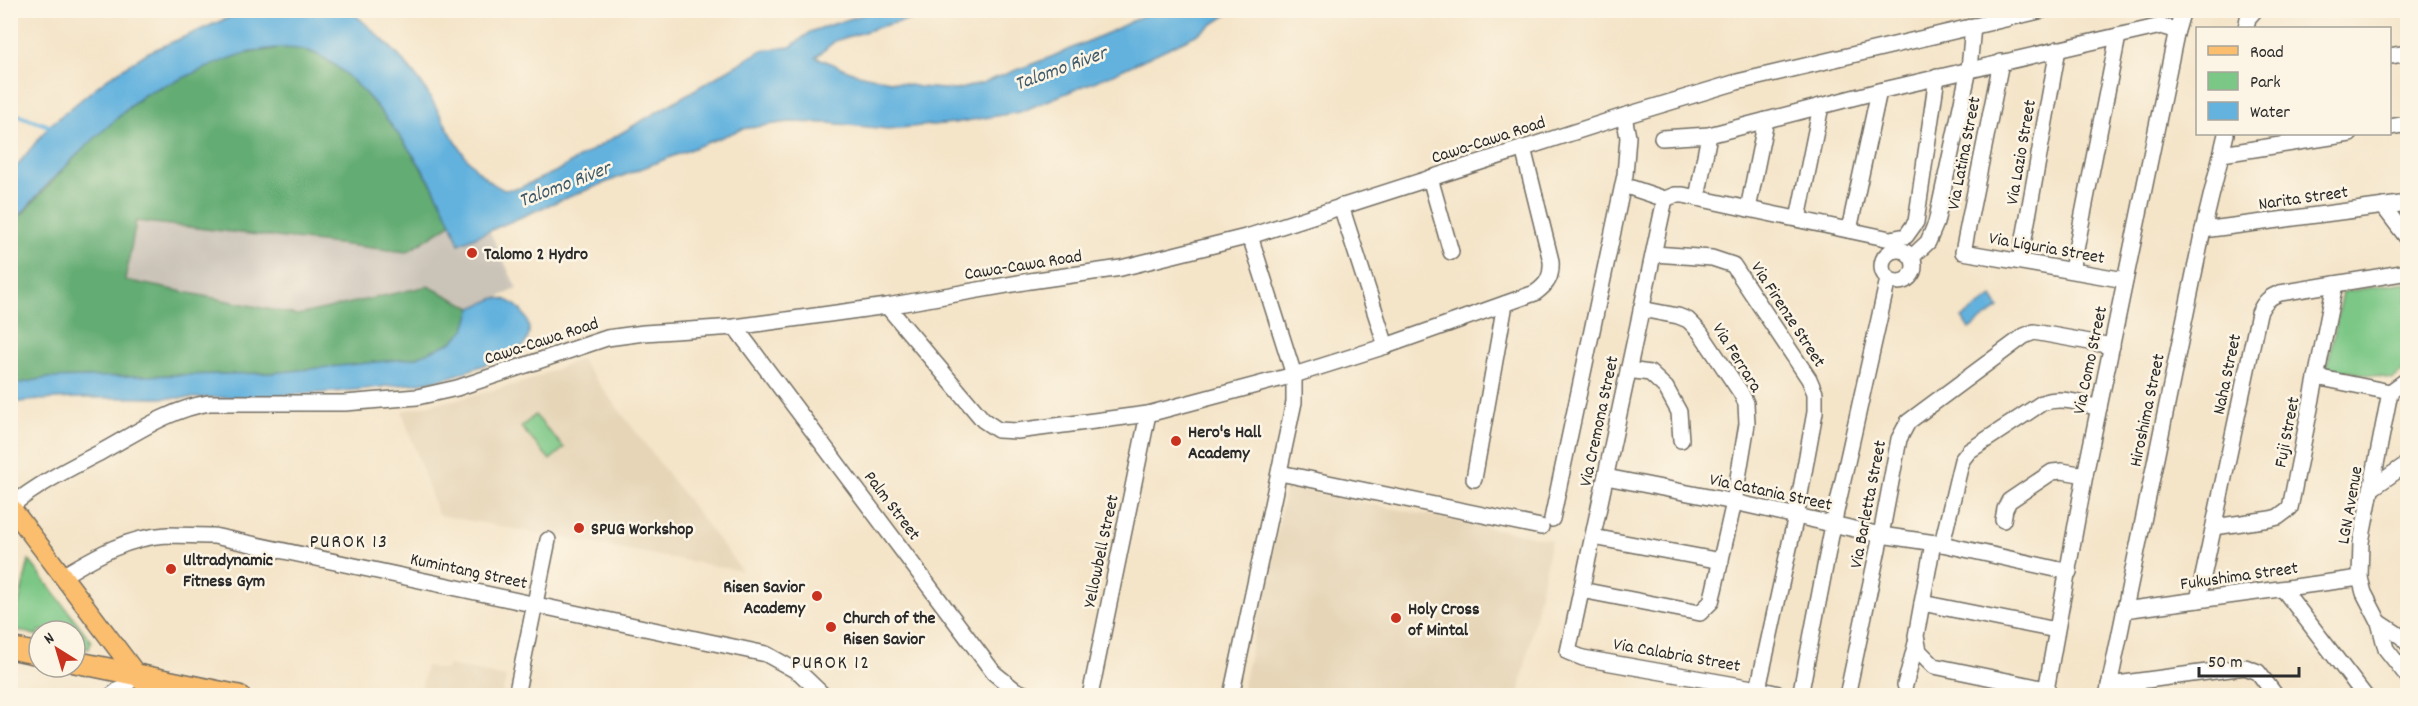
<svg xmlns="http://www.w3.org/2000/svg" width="2418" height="706" viewBox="0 0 2418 706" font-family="Dekko,sans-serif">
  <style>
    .built { fill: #e6d5b7 }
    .industrial { fill: #cac3b8 }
    .green { fill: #7bc786; stroke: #537958; stroke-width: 1.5 }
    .forest { fill: #64ac73; stroke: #486c4f; stroke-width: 1.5 }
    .water { fill: #64b2de; stroke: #486e84; stroke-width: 1.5 }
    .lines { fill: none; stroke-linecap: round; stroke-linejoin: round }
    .stream { stroke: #64b2de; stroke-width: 4 }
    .minor-casing { stroke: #716c62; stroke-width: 18 }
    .major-casing { stroke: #716c62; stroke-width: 21 }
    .highway-casing { stroke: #716c62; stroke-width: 24 }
    .minor { stroke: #fff; stroke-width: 15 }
    .major { stroke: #fabe6e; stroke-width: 18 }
    .highway { stroke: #fabe6e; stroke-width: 21 }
    .poi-dot { fill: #c8321e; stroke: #fcf5e5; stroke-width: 2 }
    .labels { text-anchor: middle; stroke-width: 5; stroke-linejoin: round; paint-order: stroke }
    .street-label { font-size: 18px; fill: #2b2b2b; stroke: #fcf5e5 }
    .poi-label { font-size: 18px; font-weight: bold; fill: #2b2b2b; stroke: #fcf5e5; text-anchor: start }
    .water-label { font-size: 20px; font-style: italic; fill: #3f5a6a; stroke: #fcf5e5 }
    .neighbourhood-label { font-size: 20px; letter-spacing: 1.5px; fill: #2b2b2b; stroke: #fcf5e5 }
  </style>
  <rect width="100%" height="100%" fill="#fcf5e5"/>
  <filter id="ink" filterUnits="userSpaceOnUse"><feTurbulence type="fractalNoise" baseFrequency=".0167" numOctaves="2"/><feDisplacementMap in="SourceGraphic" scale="12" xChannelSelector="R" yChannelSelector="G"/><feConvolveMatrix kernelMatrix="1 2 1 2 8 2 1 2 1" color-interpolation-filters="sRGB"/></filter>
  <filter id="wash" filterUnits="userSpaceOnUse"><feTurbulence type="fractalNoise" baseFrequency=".008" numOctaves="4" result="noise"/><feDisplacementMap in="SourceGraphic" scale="24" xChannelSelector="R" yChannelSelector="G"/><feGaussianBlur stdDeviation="1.35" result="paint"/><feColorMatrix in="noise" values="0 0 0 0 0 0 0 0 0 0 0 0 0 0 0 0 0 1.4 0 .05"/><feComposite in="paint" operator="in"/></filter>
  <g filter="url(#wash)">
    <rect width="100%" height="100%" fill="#f4e4c8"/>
    <!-- built -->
    <g class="built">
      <polygon points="580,359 742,571 438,515 402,411 484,393 530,380"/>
      <polygon points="1286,487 1551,540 1519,695 1241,695"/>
      <polygon points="448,665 506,677 502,695 420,695 426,666 446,670"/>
    </g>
    <!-- industrial -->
    <polygon class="industrial" points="136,221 407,252 452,223 460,244 489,230 517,289 472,308 427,286 297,315 125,280"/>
    <!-- green -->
    <g class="green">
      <polygon points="2407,282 2407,368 2393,379 2327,368 2343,292"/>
      <polygon points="535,415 564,448 550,460 521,427"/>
      <polygon points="29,560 91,641 89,649 75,646 75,631 39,631 39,636 13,629"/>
    </g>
    <!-- forest -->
    <path class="forest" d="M281,48C288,48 297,48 304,50C359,63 429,174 452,223L407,252L136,221L125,280L297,315L428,286L472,308L465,329L452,342L415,358L272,373L47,378L11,385V226L86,145L144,95L236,55Z"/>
    <!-- water -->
    <g class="water">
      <path d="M246,10L351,11C376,33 402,56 421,83C447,120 461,169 504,190L519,188L555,172L762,50L790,47L812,31L874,11H950L886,25L835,41L816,57L857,74L919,87L956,90L982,83L1051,57L1110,32L1152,11H1233L1196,35L1113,74L1020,112L954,123L888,129L828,123L788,122L742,129L551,204L459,244C445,201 420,162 392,126C374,101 335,56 304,50C261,41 219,62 181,79C169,84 155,88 144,95C133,102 123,113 113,122C76,154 41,189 11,226V173L49,126L105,80L147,53Z"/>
      <polygon points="1992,297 1999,308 1969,329 1962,318"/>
      <path d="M495,298C517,297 539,325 524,345C515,356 497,360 484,365C471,369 458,375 445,378C425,384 402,384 382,387C309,396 234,398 160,398C110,398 60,396 11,403V385L47,378L272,373L415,358L452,342L465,329L472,308Z"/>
    </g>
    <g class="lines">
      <!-- stream -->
      <polyline class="stream" points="10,112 52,127"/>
    </g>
  </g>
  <g filter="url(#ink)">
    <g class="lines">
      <!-- minor casing -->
      <g class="minor-casing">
        <g id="minor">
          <polyline points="2246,28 2248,18 2255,10"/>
          <polyline points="2176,34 2183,10"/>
          <polyline points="2390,56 2408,53"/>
          <polyline points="2001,62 1963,252 2125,280"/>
          <polyline points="2390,127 2408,124"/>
          <polyline points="1662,138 1709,135 1879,91 2161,26 2172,29 2176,34 2085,475 2045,696"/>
          <polyline points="2222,154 2350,134"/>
          <polyline points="1430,178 1451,252"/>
          <polyline points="1632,188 1665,199 1675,195 1683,195 1890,239 1906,236 1916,222 1937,77"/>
          <polyline points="1697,198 1709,135"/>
          <polyline points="1665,199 1568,652 1583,658 1758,689 1779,694"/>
          <polyline points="1341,206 1386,346"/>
          <polyline points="2383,206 2408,239"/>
          <polyline points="1748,209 1766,120"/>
          <polyline points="1798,219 1821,106"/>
          <polyline points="1849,230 1879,91"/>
          <polyline points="2203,230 2408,203"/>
          <circle cx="1898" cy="266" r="16"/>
          <polyline points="1654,254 1712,258 1733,265 1809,379 1815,393 1815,412 1796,516 1758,689"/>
          <polyline points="1912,257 1928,242 1936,223 1969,69 1973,26"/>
          <polyline points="2020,261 2058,49"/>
          <polyline points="2072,270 2118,36"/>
          <path d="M887,306L983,420L998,430L1017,431L1148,414L1294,375L1386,346L1535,293C1548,284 1552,276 1551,261L1523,148"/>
          <polyline points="735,327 994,673 1015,690 1029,696"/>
          <polyline points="1628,370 1650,373 1666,388 1679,412 1681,440"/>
          <polyline points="2316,377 2390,392 2408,379"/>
          <polyline points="2390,392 2361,542 2360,578 2364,593 2379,622 2386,649 2408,677"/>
          <polyline points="1280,473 1541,527"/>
          <polyline points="1606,477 1734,502 1881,535 1942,544 2069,572"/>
          <polyline points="1474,479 1505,304"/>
          <polyline points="2371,489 2408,463"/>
          <path d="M11,506C38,484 70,468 101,452C136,433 170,409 209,403H345L417,397L457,388L607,338L644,333L735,327L887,306L1030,281L1121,268L1250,236L1624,116L1737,82L2043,10"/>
          <polyline points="1552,519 1625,175 1628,137 1624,116"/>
          <polyline points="2003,520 2005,509 2009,501 2052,472 2062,471 2085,475"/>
          <polyline points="2214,527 2270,519 2278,517 2290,508 2335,284"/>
          <polyline points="1593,537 1721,561"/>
          <polyline points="1933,543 1916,636 1919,651 1934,666 2046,689"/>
          <path d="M1942,544L1959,472L1962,460L1969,451L2042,403C2062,396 2079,403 2099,408"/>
          <path d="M64,575C96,556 128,537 167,535C183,535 199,536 214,536L766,654L800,673L824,696"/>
          <polyline points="2283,589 2365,696"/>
          <polyline points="1581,590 1700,613 1711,602 1714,590 1734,502 1747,424 1746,403 1741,393 1700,332 1688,320 1678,316 1641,309"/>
          <path d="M2198,600L2259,313C2264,302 2269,297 2280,293L2408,272"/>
          <polyline points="1922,603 2056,630"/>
          <polyline points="2124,610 2360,578"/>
          <polyline points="2379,622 2402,637 2408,644"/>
          <polyline points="1905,685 1916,643"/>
          <polyline points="2109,685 2245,667 2258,672 2276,696"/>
          <polyline points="111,696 138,675"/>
          <polyline points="516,696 548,540"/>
          <polyline points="1090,696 1148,414"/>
          <polyline points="1231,696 1294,402 1294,375 1250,236"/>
          <polyline points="1800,696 1833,525 1888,279"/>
          <polyline points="1847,696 1881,535 1899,439 1908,422 2024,336 2034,332 2112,346"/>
          <polyline points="2107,696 2203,230 2226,134"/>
        </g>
      </g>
      <!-- major casing -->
      <g class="major-casing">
        <polyline id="major" points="10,506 153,696"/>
      </g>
      <!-- highway casing -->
      <g class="highway-casing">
        <g id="highway">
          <polyline points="10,648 39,654"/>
          <polyline points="75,662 239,696"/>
        </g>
      </g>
      <!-- minor -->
      <use href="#minor" class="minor"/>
      <!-- major -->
      <use href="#major" class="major"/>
      <!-- highway -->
      <use href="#highway" class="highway"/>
    </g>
  </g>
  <!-- markers -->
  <g class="poi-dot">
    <circle cx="472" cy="253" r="6"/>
    <circle cx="1176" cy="441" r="6"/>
    <circle cx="579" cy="528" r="6"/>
    <circle cx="171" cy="569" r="6"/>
    <circle cx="817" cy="596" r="6"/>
    <circle cx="1396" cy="618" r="6"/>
    <circle cx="831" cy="627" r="6"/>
  </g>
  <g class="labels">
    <!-- street labels -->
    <g class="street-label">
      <text transform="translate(1488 139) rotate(-18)" y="6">Cawa-Cawa Road</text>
      <text transform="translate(2020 152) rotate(-80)" y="6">Via Lazio Street</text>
      <text transform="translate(1963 153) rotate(-79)" y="6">Via Latina Street</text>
      <text transform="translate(2303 197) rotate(-8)" y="6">Narita Street</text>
      <text transform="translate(2047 247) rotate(10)" y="6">Via Liguria Street</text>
      <text transform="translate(1023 264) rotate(-9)" y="6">Cawa-Cawa Road</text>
      <text transform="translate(1789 314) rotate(57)" y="6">Via Firenze Street</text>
      <text transform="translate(541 340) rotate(-18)" y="6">Cawa-Cawa Road</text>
      <text transform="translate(1738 357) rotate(58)" y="6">Via Ferrara</text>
      <text transform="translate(2089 360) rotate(-78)" y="6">Via Como Street</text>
      <text transform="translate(2226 374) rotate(-78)" y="6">Naha Street</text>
      <text transform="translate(2146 410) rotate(-78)" y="6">Hiroshima Street</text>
      <text transform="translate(1598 421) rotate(-78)" y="6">Via Cremona Street</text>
      <text transform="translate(2286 432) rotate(-79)" y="6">Fuji Street</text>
      <text transform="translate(1771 491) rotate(12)" y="6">Via Catania Street</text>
      <text transform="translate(1867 504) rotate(-79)" y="6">Via Barletta Street</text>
      <text transform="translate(893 505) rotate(53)" y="6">Palm Street</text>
      <text transform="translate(2349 505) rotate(-80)" y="6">LGN Avenue</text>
      <text transform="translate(1100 551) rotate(-78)" y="6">Yellowbell Street</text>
      <text transform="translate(469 570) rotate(12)" y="6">Kumintang Street</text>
      <text transform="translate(2239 575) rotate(-8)" y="6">Fukushima Street</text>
      <text transform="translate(1677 654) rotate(10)" y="6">Via Calabria Street</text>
    </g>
    <!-- poi labels -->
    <g class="poi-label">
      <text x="484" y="259">Talomo 2 Hydro</text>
      <text x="1188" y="437">Hero's Hall<tspan x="1188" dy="21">Academy</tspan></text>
      <text x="591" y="534">SPUG Workshop</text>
      <text x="183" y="565">Ultradynamic<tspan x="183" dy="21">Fitness Gym</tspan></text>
      <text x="805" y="592" text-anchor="end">Risen Savior<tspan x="805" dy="21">Academy</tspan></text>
      <text x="1408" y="614">Holy Cross<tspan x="1408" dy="21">of Mintal</tspan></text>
      <text x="843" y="623">Church of the<tspan x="843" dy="21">Risen Savior</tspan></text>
    </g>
    <!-- water labels -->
    <g class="water-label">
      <text transform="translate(1060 67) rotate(-20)" y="7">Talomo River</text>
      <text transform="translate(564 183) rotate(-21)" y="7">Talomo River</text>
    </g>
    <!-- neighbourhood labels -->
    <g class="neighbourhood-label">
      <text x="349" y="547">PUROK 13</text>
      <text x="831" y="668">PUROK 12</text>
    </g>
  </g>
  <!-- margin -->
  <rect width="2418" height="706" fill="none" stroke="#fcf5e5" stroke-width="36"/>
  <!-- legend -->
  <rect x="2196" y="27" width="195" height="108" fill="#fcf5e5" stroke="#a8a49b" stroke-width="1.5"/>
  <rect x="2208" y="46" width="30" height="9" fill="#fabe6e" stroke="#a8a49b" stroke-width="1.5"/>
  <text x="2250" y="57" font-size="18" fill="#2b2b2b">Road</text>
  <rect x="2208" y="72" width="30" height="18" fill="#7bc786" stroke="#a8a49b" stroke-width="1.5"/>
  <text x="2250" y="87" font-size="18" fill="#2b2b2b">Park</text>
  <rect x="2208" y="102" width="30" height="18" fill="#64b2de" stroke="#a8a49b" stroke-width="1.5"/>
  <text x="2250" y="117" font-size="18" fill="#2b2b2b">Water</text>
  <!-- north arrow -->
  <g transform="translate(57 649) rotate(323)"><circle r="28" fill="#fcf5e5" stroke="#a8a49b" stroke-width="1.5"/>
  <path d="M0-4.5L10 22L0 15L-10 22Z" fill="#c8321e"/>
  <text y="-9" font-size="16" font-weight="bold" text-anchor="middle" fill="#2b2b2b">N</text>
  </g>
  <!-- scale -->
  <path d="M2199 667v9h100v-9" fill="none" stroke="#2b2b2b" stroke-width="3"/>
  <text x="2208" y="667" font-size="18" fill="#2b2b2b" stroke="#fcf5e5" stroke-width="4.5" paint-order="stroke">50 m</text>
</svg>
